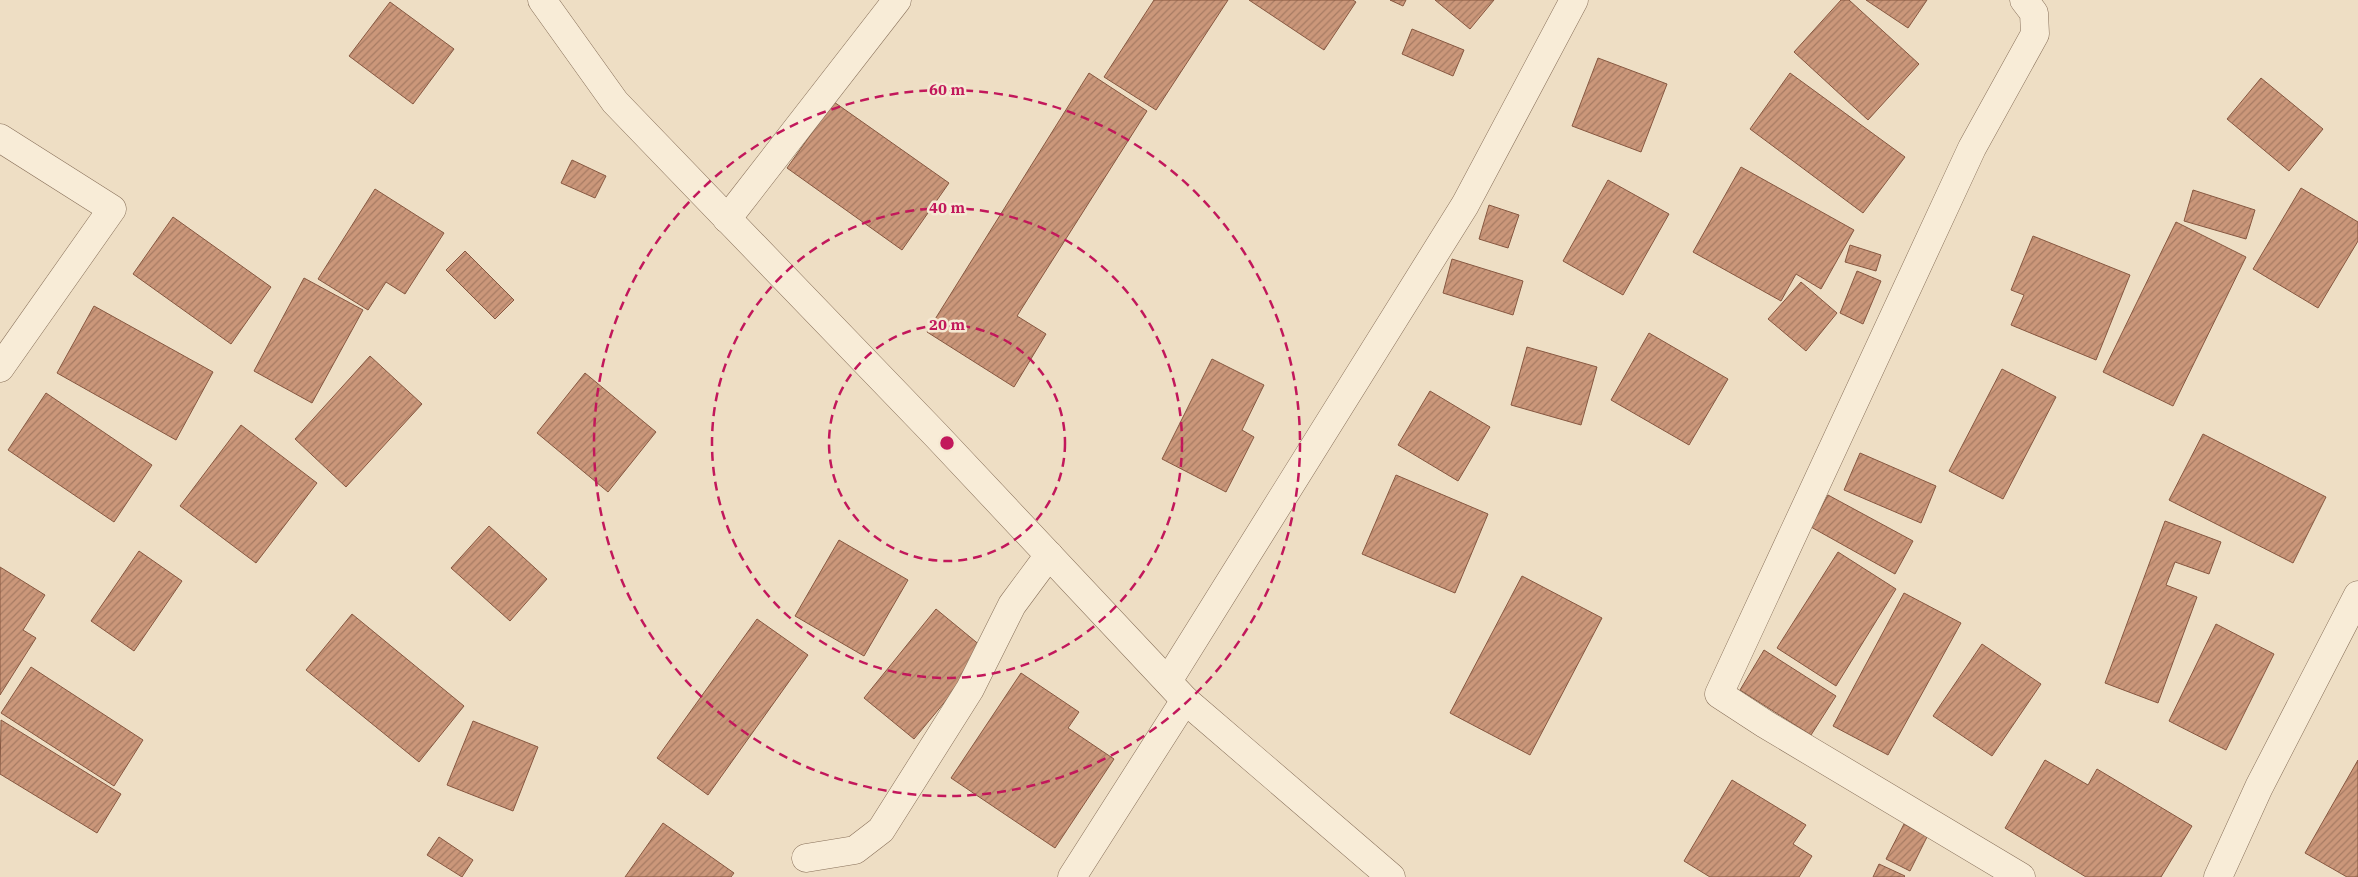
<svg xmlns="http://www.w3.org/2000/svg" width="2358" height="877" viewBox="0 0 2358 877" font-family="'IBM Plex Serif',serif">
  <style>
    .building { fill: url(#building-hatch); stroke: #875841 }
    .lines { fill: none; stroke-linecap: round; stroke-linejoin: round }
    .minor-casing { stroke: #88705a; stroke-width: 29 }
    .minor { stroke: #f8ecd7; stroke-width: 28 }
    .ring { fill: none; stroke: #c2185b; stroke-width: 2.5; stroke-dasharray: 9 6 }
    .centre { fill: #c2185b; stroke: #f5e9d3; stroke-width: 2.5 }
    .ring-label { font-size: 15px; text-anchor: middle; font-weight: bold; fill: #c2185b; stroke: #f5e9d3; stroke-width: 5; stroke-linejoin: round; paint-order: stroke }
  </style>
  <defs>
    <pattern id="building-hatch" width="6" height="6" patternUnits="userSpaceOnUse" patternTransform="scale(1.25)"><rect width="6" height="6" fill="#cb977a"/><path d="M-1 1l2-2M0 6l6-6M5 7l2-2" fill="none" stroke="#a67b63"/></pattern>
  </defs>
  <rect width="100%" height="100%" fill="#eedec4"/>
  <!-- building -->
  <g class="building">
    <polygon points="1154,0 1228,0 1156,110 1104,77"/>
    <polygon points="1249,0 1353,0 1356,2 1324,50"/>
    <polygon points="1390,0 1406,0 1403,6"/>
    <polygon points="1435,0 1494,0 1470,29"/>
    <polygon points="1841,0 1849,0 1919,64 1868,120 1794,52"/>
    <polygon points="1866,0 1927,0 1908,28"/>
    <polygon points="390,2 454,49 413,104 349,56"/>
    <polygon points="1412,29 1464,50 1453,76 1402,54"/>
    <polygon points="1598,58 1667,84 1641,152 1572,126"/>
    <polygon points="1089,73 1147,111 1017,316 1046,334 1014,387 927,332"/>
    <polygon points="1790,73 1905,157 1863,213 1750,129"/>
    <polygon points="2261,78 2323,129 2289,171 2227,119"/>
    <polygon points="834,102 949,183 902,250 787,168"/>
    <polygon points="572,160 606,176 595,198 561,183"/>
    <polygon points="1741,167 1854,230 1821,289 1796,274 1781,301 1693,252"/>
    <polygon points="1608,180 1669,214 1623,295 1563,261"/>
    <polygon points="2301,188 2358,222 2358,241 2318,308 2253,269"/>
    <polygon points="375,189 444,233 405,294 386,282 368,310 318,279"/>
    <polygon points="2193,190 2255,210 2246,239 2184,221"/>
    <polygon points="1489,205 1519,215 1508,248 1479,239"/>
    <polygon points="173,217 271,287 231,344 133,274"/>
    <polygon points="2176,222 2246,257 2173,406 2103,372"/>
    <polygon points="2033,236 2130,275 2096,360 2011,325 2024,295 2011,290"/>
    <polygon points="1850,245 1881,255 1876,271 1845,262"/>
    <polygon points="465,251 514,300 495,319 446,270"/>
    <polygon points="1452,259 1523,281 1513,315 1443,293"/>
    <polygon points="1857,271 1881,281 1863,324 1840,313"/>
    <polygon points="304,278 363,310 312,403 254,371"/>
    <polygon points="1801,282 1837,313 1806,351 1768,319"/>
    <polygon points="94,306 213,372 176,440 57,373"/>
    <polygon points="1649,333 1728,379 1689,445 1611,400"/>
    <polygon points="1527,347 1597,367 1581,425 1511,405"/>
    <polygon points="370,356 422,404 346,487 295,439"/>
    <polygon points="1212,359 1264,385 1242,430 1254,437 1226,492 1162,459"/>
    <polygon points="2002,369 2056,397 2003,499 1949,471"/>
    <polygon points="585,373 656,432 608,492 537,433"/>
    <polygon points="1430,391 1490,427 1458,481 1398,445"/>
    <polygon points="46,393 152,465 114,522 8,450"/>
    <polygon points="241,425 317,483 256,563 180,506"/>
    <polygon points="2203,434 2326,497 2293,563 2169,500"/>
    <polygon points="1860,453 1936,486 1921,523 1844,490"/>
    <polygon points="1396,475 1488,514 1455,593 1362,554"/>
    <polygon points="1828,495 1913,541 1895,574 1811,527"/>
    <polygon points="2165,521 2221,542 2209,574 2175,562 2166,585 2197,597 2158,703 2105,683"/>
    <polygon points="489,526 547,579 510,621 451,568"/>
    <polygon points="839,540 908,580 864,656 795,616"/>
    <polygon points="139,551 182,581 134,651 91,621"/>
    <polygon points="1838,552 1896,589 1836,686 1777,648"/>
    <polygon points="0,567 45,595 23,630 36,638 0,695"/>
    <polygon points="1522,576 1602,618 1530,755 1450,713"/>
    <polygon points="1904,593 1961,623 1888,755 1833,726"/>
    <polygon points="936,609 987,651 914,739 864,698"/>
    <polygon points="352,614 464,706 419,762 306,670"/>
    <polygon points="757,619 808,655 708,795 657,758"/>
    <polygon points="2216,624 2274,654 2226,750 2169,721"/>
    <polygon points="1982,644 2041,684 1992,756 1933,716"/>
    <polygon points="1764,650 1836,696 1811,735 1740,690"/>
    <polygon points="31,667 143,740 114,786 1,713"/>
    <polygon points="1021,673 1079,712 1068,728 1114,759 1055,848 951,778"/>
    <polygon points="1,720 121,794 97,833 0,774"/>
    <polygon points="473,721 538,747 513,811 447,785"/>
    <polygon points="2045,760 2088,785 2097,769 2192,826 2161,877 2086,877 2005,828"/>
    <polygon points="2358,760 2358,877 2347,877 2305,853"/>
    <polygon points="1732,780 1806,825 1793,844 1812,856 1799,877 1710,877 1684,861"/>
    <polygon points="663,823 734,873 731,877 625,877"/>
    <polygon points="1904,824 1927,837 1910,871 1886,859"/>
    <polygon points="439,837 473,860 462,877 427,855"/>
    <polygon points="1879,864 1905,876 1904,877 1873,877"/>
  </g>
  <g class="lines">
    <!-- minor casing -->
    <g class="minor-casing">
      <g id="minor">
        <polyline points="542,0 615,102 936,435 1185,700 1391,877"/>
        <polyline points="0,138 112,209 0,368"/>
        <polyline points="727,219 897,0"/>
        <polyline points="1168,681 1465,205 1574,0"/>
        <polyline points="806,858 855,850 881,830 970,689 1012,605 1049,555"/>
        <polyline points="1072,877 1185,700"/>
        <polyline points="2021,877 1765,724 1719,694 1972,148 2035,34 2034,13 2024,0"/>
        <polyline points="2218,877 2259,787 2358,595"/>
      </g>
    </g>
    <!-- minor -->
    <use href="#minor" class="minor"/>
  </g>
  <!-- distance rings -->
  <g class="ring">
    <circle cx="947" cy="443" r="118"/>
    <circle cx="947" cy="443" r="235"/>
    <circle cx="947" cy="443" r="353"/>
  </g>
  <circle cx="947" cy="443" r="8" class="centre"/>
  <g class="ring-label">
    <text x="947" y="95">60 m</text>
    <text x="947" y="213">40 m</text>
    <text x="947" y="330">20 m</text>
  </g>
</svg>
